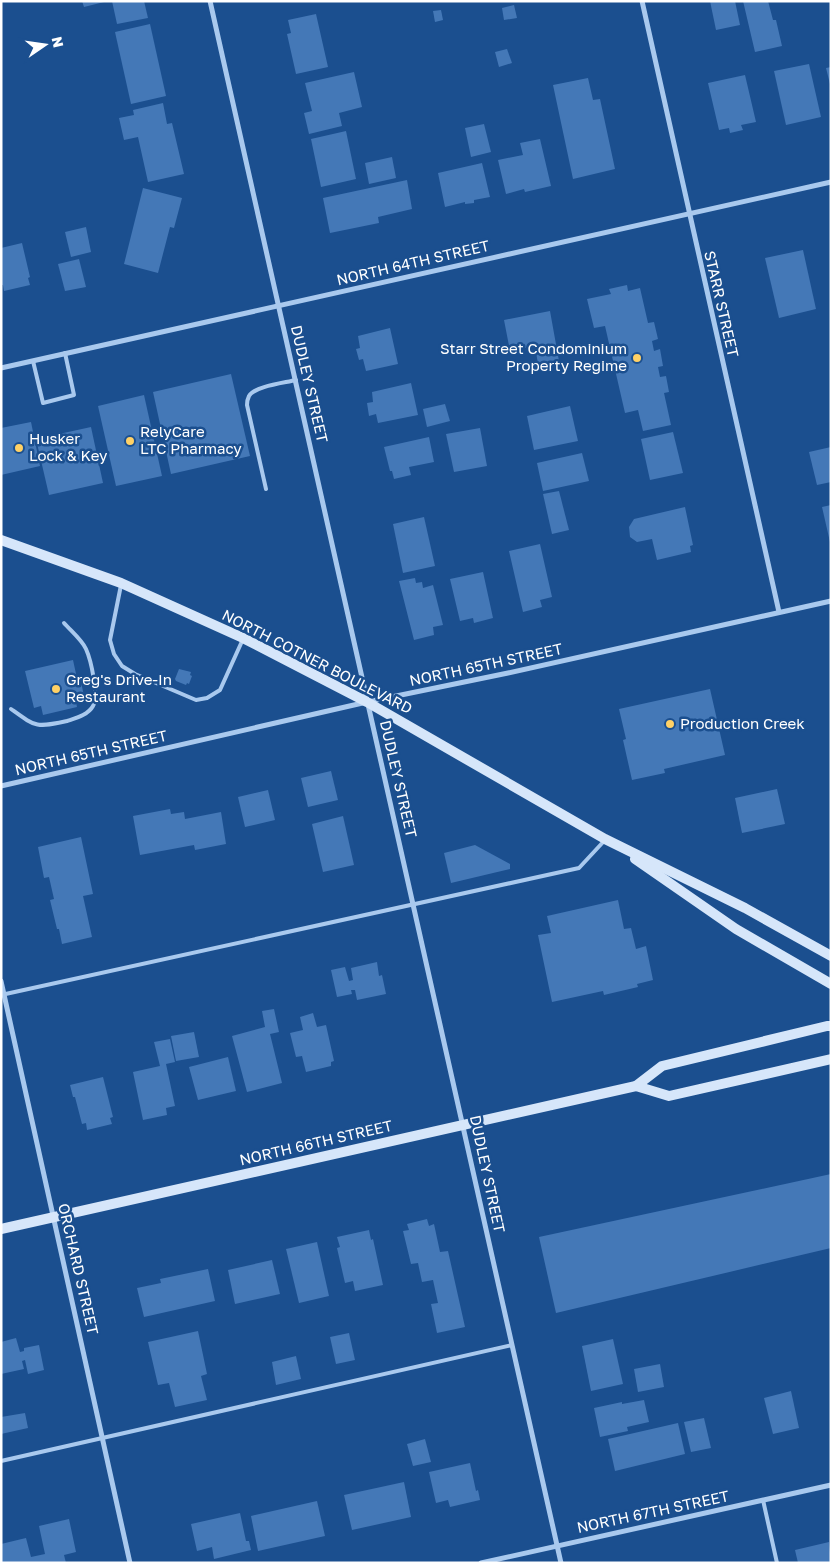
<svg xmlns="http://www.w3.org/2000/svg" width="832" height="1564" viewBox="0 0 832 1564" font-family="'Golos Text',sans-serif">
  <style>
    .building { fill: #4478b7 }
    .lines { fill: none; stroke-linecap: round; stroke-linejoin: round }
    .lane { stroke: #a9c9ee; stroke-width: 4 }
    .street { stroke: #a9c9ee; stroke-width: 5 }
    .secondary { stroke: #d6e6fa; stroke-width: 10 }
    .poi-dot { fill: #ffd166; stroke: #1b4f8f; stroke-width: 2 }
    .labels { text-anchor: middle; stroke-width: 5; stroke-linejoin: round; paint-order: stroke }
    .street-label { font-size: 15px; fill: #fff; stroke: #1b4f8f }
    .poi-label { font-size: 15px; fill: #fff; stroke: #1b4f8f; text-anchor: start }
  </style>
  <rect width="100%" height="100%" fill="#1b4f8f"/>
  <!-- building -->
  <g class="building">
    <polygon points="82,1 104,1 104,2 84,7"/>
    <polygon points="112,1 144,1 148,18 117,24"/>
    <polygon points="710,1 735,1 740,25 716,30"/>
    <polygon points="743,1 768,1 773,20 776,20 782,46 755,52"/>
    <polygon points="514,5 517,18 504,20 502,8"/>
    <polygon points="441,10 443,20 435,22 433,11"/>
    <polygon points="316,14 328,67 296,74 287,34 291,33 288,20"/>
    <polygon points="150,24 166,96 131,104 115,32"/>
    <polygon points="507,49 512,63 499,67 495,52"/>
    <polygon points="809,64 821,117 786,125 774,71"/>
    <polygon points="831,67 831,84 830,84 826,68"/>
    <polygon points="354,72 362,107 339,113 342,126 309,134 304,113 312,111 305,83"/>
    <polygon points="745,75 756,122 741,125 743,130 730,133 729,128 719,130 708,83"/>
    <polygon points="588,78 593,100 600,99 615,169 573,179 553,85"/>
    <polygon points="163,103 167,124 172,123 184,174 148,182 138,137 124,140 119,118 134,115 133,110"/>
    <polygon points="484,124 491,152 471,157 465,128"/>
    <polygon points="346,131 356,179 321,187 311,139"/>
    <polygon points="540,139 551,186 525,192 524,189 506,194 498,160 523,155 520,143"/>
    <polygon points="392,157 396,178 369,184 365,163"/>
    <polygon points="482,163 490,197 474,200 474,203 465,204 465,202 445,207 438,173"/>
    <polygon points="407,180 412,209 378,217 379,223 330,233 323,198"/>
    <polygon points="143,188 182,198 174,228 170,227 158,273 124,264"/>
    <polygon points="86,227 91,252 71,257 65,232"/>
    <polygon points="22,243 30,277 28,278 30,285 4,291 3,285 1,285 1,248"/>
    <polygon points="803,250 816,309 779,318 765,258"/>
    <polygon points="79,259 86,287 65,291 58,264"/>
    <polygon points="627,285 628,291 640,288 648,323 654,322 658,339 652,341 654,351 660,349 663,366 658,367 660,377 666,376 669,392 664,393 671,425 643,431 638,410 625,413 605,326 594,328 587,299 611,294 609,289"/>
    <polygon points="550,311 559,361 538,364 535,346 510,351 504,320"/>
    <polygon points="390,328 398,364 366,371 363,359 359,360 356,349 360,348 358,336"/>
    <polygon points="231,374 250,456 171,474 153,392"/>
    <polygon points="411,383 418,415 378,423 376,414 369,416 367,403 373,402 372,392"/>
    <polygon points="144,395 162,476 116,486 98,406"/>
    <polygon points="445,404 450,421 427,427 423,409"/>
    <polygon points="570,406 578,441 534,450 527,416"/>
    <polygon points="31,422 40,466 1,475 1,428"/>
    <polygon points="91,427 103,483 49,495 36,439"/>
    <polygon points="480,428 487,466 454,472 446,434"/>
    <polygon points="673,432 683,473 650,480 641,439"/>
    <polygon points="429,437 434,462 409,467 411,475 394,479 392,471 390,471 384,447"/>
    <polygon points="831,447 831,482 817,485 809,452"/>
    <polygon points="582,453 589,481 543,491 537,463"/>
    <polygon points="559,491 569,530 552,534 543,494"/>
    <polygon points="831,505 831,542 830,542 822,507"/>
    <polygon points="685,507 693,545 690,546 691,552 657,560 652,539 637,542 630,537 629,527 634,519"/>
    <polygon points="424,517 435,566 403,573 393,524"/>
    <polygon points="540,544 552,597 540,600 542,607 523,612 509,551"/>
    <polygon points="483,572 493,618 474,623 473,618 460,621 450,579"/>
    <polygon points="415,578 416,583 422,582 423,588 433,585 443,625 433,627 434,635 414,640 399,581"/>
    <polygon points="73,660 78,683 81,682 84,696 75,698 77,707 43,715 41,706 34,708 25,671"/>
    <polygon points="179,669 191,672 190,675 192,676 189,684 187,683 186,685 176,681 175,679"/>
    <polygon points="710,689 725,755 664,769 665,773 632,780 623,740 626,739 619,709"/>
    <polygon points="331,771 338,800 308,807 301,778"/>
    <polygon points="777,789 785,824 742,833 735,798"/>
    <polygon points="268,790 275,820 245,827 238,797"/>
    <polygon points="170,809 171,814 184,812 185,819 221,812 226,844 195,850 194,845 140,855 133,816"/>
    <polygon points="343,816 354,865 323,872 312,824"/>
    <polygon points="81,837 93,894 83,896 92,937 62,944 59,929 57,929 50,900 54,899 49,877 44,878 38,847"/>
    <polygon points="475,845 510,864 510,869 451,883 444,853"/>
    <polygon points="618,900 624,929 631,928 636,949 646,946 653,980 637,984 638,987 604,995 603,991 552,1002 538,935 551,933 547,916"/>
    <polygon points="377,962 379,976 382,975 386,994 357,1000 355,990 351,990 352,994 337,997 331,970 345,967 349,981 353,980 351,968"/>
    <polygon points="274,1009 279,1032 270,1034 282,1083 247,1092 232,1036 265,1027 262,1011"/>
    <polygon points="313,1013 317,1027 326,1025 334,1061 331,1062 331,1066 306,1072 302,1056 296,1057 290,1033 303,1030 300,1017"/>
    <polygon points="194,1032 199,1057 176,1061 171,1036"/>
    <polygon points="170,1039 175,1062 166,1064 175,1106 166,1108 167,1115 143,1120 133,1072 160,1066 154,1042"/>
    <polygon points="228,1057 236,1091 198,1100 189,1067"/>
    <polygon points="103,1077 113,1117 110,1118 112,1124 87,1130 86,1123 82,1124 75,1097 73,1097 70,1085"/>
    <polygon points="831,1174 831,1248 556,1313 539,1237"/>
    <polygon points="427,1219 429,1226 434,1224 440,1252 448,1251 465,1327 437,1333 431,1304 438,1303 433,1280 422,1282 418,1263 411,1264 403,1231 409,1230 407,1224"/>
    <polygon points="369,1230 371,1240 373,1239 383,1285 355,1291 353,1281 345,1283 337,1248 340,1247 337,1237"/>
    <polygon points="317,1242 329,1296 299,1303 286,1249"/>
    <polygon points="272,1260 280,1294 235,1304 228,1270"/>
    <polygon points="208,1269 215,1301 144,1317 137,1288 161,1283 160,1279"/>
    <polygon points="198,1331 207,1374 201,1376 207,1400 175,1407 169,1383 158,1385 148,1342"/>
    <polygon points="349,1333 355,1360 336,1364 330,1337"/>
    <polygon points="16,1338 20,1352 24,1351 24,1348 39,1345 44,1370 28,1374 25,1360 22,1361 24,1369 1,1374 1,1342"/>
    <polygon points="613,1339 623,1384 591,1391 582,1346"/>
    <polygon points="296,1356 301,1379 276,1385 272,1362"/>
    <polygon points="660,1364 664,1387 638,1392 634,1369"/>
    <polygon points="791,1391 799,1428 773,1434 764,1398"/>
    <polygon points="644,1400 649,1422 627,1427 628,1431 600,1437 594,1408 622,1402 622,1404"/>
    <polygon points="25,1413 28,1428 1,1434 1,1417"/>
    <polygon points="704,1418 711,1448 691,1452 684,1422"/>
    <polygon points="678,1423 685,1454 615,1471 608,1439"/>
    <polygon points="425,1439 431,1462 413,1466 407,1444"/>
    <polygon points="470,1463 476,1491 478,1490 480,1500 450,1507 448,1500 436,1503 429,1472"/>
    <polygon points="404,1482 411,1517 352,1530 344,1495"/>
    <polygon points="317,1501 325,1536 258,1551 251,1516"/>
    <polygon points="240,1513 246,1541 249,1541 251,1550 214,1559 212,1547 197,1551 191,1524"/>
    <polygon points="69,1519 76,1552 64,1555 66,1563 1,1563 1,1544 26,1538 31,1557 45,1554 39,1526"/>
    <polygon points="829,1542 831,1563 798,1563 795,1550"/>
  </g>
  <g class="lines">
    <!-- lane -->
    <g class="lane">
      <polyline points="33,361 43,403 74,395 65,353"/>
      <path d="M266,489L247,405C247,403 248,398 249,396C255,386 284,383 296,380"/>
      <polyline points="121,585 110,640 114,654 122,666 135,674 196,700 207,698 220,690 243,639"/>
      <path d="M11,709C36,727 36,728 67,721C76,718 88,715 93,706C99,696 91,660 86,649C82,640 71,631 64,623"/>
      <polyline points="1,995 579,868 605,840"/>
      <polyline points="1,1461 512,1345"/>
      <polyline points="763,1500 777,1563"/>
    </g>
    <!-- street -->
    <g class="street">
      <polyline points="210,1 561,1563"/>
      <polyline points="642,1 779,612"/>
      <polyline points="1,368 831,182"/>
      <polyline points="1,786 367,702 508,673 831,601"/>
      <polyline points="1,981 130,1563"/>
      <polyline points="481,1563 831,1485"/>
    </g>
    <!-- secondary -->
    <g class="secondary">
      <polyline points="1,540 121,583 243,638 367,702 605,839 745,908 831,956"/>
      <polyline points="635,859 736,929 831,984"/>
      <polyline points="636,1086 669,1096 831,1059"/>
      <polyline points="1,1229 636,1086 662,1066 827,1026 831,1026"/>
    </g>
  </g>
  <!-- markers -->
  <g class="poi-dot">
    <circle cx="637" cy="358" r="5"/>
    <circle cx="130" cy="441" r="5"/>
    <circle cx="19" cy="448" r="5"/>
    <circle cx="56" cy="689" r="5"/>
    <circle cx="670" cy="724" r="5"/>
  </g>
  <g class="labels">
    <!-- street labels -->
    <g class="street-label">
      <text transform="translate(413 263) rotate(-13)" y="5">NORTH 64TH STREET</text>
      <text transform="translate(721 304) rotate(77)" y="5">STARR STREET</text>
      <text transform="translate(309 384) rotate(77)" y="5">DUDLEY STREET</text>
      <text transform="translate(317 662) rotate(27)" y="5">NORTH COTNER BOULEVARD</text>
      <text transform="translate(486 665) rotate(-12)" y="5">NORTH 65TH STREET</text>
      <text transform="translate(91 753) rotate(-13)" y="5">NORTH 65TH STREET</text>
      <text transform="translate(398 779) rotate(77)" y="5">DUDLEY STREET</text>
      <text transform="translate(316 1143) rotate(-13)" y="5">NORTH 66TH STREET</text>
      <text transform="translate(487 1174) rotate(78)" y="5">DUDLEY STREET</text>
      <text transform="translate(78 1269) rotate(77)" y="5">ORCHARD STREET</text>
      <text transform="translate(653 1512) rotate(-12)" y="5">NORTH 67TH STREET</text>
    </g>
    <!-- poi labels -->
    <g class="poi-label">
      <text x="627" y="354" text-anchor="end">Starr Street Condominium<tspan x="627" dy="17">Property Regime</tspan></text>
      <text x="140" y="437">RelyCare<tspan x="140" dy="17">LTC Pharmacy</tspan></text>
      <text x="29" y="444">Husker<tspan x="29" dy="17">Lock &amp; Key</tspan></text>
      <text x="66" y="685">Greg's Drive-In<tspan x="66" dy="17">Restaurant</tspan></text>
      <text x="680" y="729">Production Creek</text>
    </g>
  </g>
  <!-- border -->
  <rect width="832" height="1564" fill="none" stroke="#ffffff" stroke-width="5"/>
  <!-- north arrow -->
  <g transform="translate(45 45) rotate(77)" stroke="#1b4f8f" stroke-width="4" paint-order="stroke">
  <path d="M0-4L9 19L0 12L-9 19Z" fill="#ffffff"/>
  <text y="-8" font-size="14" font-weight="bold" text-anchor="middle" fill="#ffffff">N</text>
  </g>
</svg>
